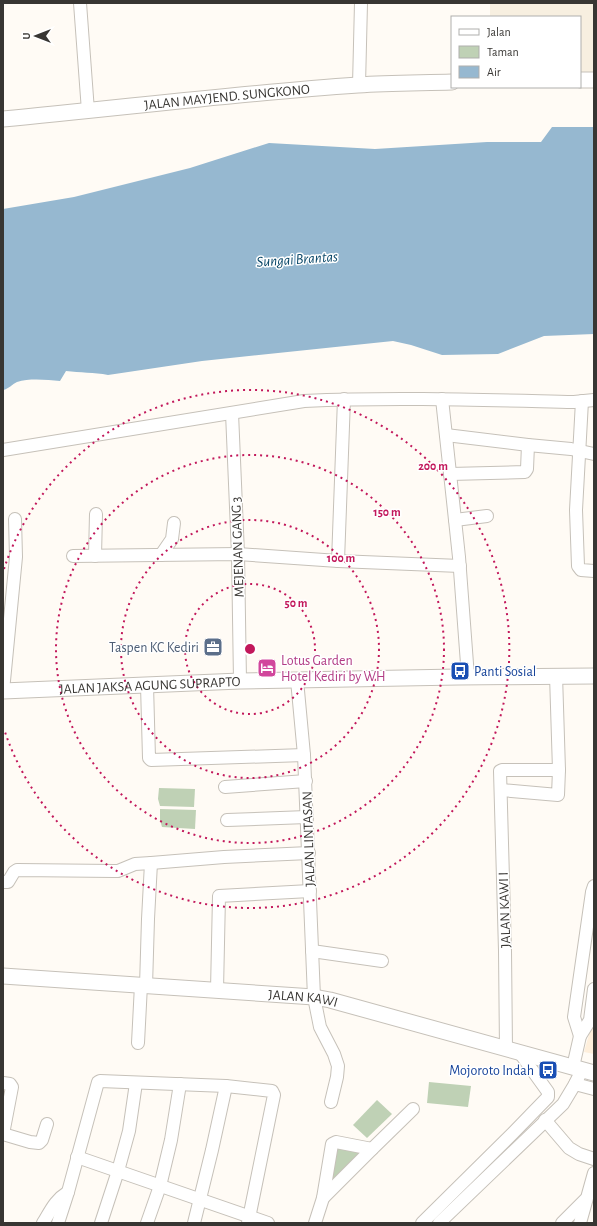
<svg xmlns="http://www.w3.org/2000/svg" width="597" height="1226" viewBox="0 0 597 1226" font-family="'Alegreya Sans',sans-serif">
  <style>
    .commercial { fill: #feefdc }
    .built { fill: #f7efe0 }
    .green { fill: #bfd1b5 }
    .water { fill: #96b8d0 }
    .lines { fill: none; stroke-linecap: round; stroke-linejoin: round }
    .minor-casing { stroke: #c6c1b9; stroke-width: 14 }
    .major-casing { stroke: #c6c1b9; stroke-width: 17 }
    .minor { stroke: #fff; stroke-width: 12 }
    .major { stroke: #fff; stroke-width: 15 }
    .ring { fill: none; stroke: #c2185b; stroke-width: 2; stroke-dasharray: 2 4 }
    .labels { text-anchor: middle; stroke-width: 3; stroke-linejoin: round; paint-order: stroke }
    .street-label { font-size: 14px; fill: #383633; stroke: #fff }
    .service-label { font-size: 14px; fill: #4e5e75; stroke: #fff; text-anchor: end }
    .hotel-label { font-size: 14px; fill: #b23c85; stroke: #fff; text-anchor: start }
    .transit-label { font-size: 14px; fill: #164399; stroke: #fff; text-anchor: start }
    .water-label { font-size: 15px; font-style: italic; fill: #094768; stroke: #fff }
    .centre { fill: #c2185b; stroke: #fff; stroke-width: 2 }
    .ring-label { font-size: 12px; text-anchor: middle; font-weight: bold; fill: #c2185b; stroke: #fff; stroke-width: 3; stroke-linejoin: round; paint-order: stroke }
  </style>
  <rect width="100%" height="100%" fill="#fffbf5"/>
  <!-- commercial -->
  <polygon class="commercial" points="592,1024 594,1025 594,1054 584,1052"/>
  <!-- built -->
  <polygon class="built" points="490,3 594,3 594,72 580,72 580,17 490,17"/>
  <!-- green -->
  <g class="green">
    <polygon points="159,788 195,789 194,807 160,806 158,799"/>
    <polygon points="160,809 196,810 195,829 162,827 160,820"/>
    <polygon points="429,1082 471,1086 468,1107 427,1103"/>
    <polygon points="377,1100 392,1114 367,1138 353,1125"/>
    <polygon points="336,1145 365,1151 328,1190"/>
  </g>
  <!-- water -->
  <path class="water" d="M552,127H594V334L544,336L498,354L442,355L411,345L393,341L202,361L108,375C94,372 80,373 66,371L60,381C47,380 30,378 17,382C12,384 9,389 3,390V209L74,197L190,168L269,143L375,149L487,142H541Z"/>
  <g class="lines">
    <!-- minor casing -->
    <g class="minor-casing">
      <g id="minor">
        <polyline points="80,3 88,111"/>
        <polyline points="359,85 361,3"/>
        <polyline points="442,399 459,557 468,677"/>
        <polyline points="582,401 576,510 578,566 581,570 594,571"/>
        <polyline points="232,413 238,554 240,681"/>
        <polyline points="446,435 528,445 571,449 594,454"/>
        <path d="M3,450L304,401C394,397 484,400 574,402L594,400"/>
        <polyline points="450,474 525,472 527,469 528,445"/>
        <polyline points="455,520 487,516"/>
        <polyline points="161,555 172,539 174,523"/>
        <polyline points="73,556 238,554 338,561 460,566"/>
        <polyline points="95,556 96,514"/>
        <polyline points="338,561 344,399"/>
        <polyline points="297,680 304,755 314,997 320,1027 334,1054 338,1066 337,1077 331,1102"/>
        <polyline points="147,685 149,758 151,760 304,755"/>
        <polyline points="3,691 16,557 15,519"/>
        <polyline points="225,787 306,781"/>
        <polyline points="501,790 558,795 559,770"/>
        <polyline points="227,820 307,817"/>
        <polyline points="3,882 8,882 14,872 17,870 115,871 118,871 135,864 151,863 224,857 309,853"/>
        <polyline points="312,951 382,961"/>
        <polyline points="146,986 148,919 151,863"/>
        <polyline points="217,990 219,896 310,891"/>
        <polyline points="580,1036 574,1017 592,892 594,886"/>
        <polyline points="138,1043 141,985"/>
        <polyline points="506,1049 505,951 500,771 502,770 559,770 556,675"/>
        <polyline points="573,1067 580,1036 590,1020 594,989"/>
        <polyline points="3,1083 10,1084 12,1087 3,1134"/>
        <polyline points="575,1084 594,1089"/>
        <polyline points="545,1120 569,1148 579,1154 594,1159"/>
        <polyline points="3,1134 30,1142 39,1143 42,1140 47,1124"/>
        <polyline points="77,1157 268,1223"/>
        <polyline points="323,1198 372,1149 413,1109"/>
        <path d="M43,1223C51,1210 55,1200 68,1192"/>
        <polyline points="58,1223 68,1192 98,1082 100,1081 226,1086 272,1091 274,1095 248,1223"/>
        <polyline points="101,1223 118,1171 129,1131 136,1083"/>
        <polyline points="147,1223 160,1186 171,1140 180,1084"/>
        <polyline points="194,1223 212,1150 226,1086"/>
        <polyline points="315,1223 323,1198 332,1144 336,1142 372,1149"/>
        <polyline points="422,1223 513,1133 548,1097 548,1092 520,1053"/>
        <polyline points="439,1223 563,1104 575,1084 582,1070"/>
        <polyline points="562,1223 585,1200"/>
        <polyline points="580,1223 594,1173"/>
      </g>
    </g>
    <!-- major casing -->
    <g class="major-casing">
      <g id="major">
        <polyline points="580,80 594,80"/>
        <path id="s1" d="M3,119C121,108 240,93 358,85C389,83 421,83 452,82"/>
        <path id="s2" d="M3,691L240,681L458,677L594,676"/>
        <path id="s3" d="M3,976L314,997L330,1000L594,1073"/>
      </g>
    </g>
    <!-- minor -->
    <use href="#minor" class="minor"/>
    <!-- major -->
    <use href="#major" class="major"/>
  </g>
  <!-- distance rings -->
  <g class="ring">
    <circle cx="250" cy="649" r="65"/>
    <circle cx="250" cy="649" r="129"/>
    <circle cx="250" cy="649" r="194"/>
    <path d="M4 569A259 259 0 1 1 4 729"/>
  </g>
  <!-- icons -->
  <defs>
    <g id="office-square" transform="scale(1)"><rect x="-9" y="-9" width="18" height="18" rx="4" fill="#5c6f8a" stroke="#fff"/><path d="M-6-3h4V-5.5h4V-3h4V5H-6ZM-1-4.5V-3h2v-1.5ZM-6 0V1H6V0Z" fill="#fff"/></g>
    <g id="hotel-square" transform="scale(1)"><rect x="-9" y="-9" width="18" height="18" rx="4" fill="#d1479c" stroke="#fff"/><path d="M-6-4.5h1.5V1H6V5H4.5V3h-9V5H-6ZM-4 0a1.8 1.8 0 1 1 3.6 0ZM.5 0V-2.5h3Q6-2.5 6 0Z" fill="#fff"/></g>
    <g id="bus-square" transform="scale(1)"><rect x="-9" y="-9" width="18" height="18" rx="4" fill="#1a4fb4" stroke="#fff"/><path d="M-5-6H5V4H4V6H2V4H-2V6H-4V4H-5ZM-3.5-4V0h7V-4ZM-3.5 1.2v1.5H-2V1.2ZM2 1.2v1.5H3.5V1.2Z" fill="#fff"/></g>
  </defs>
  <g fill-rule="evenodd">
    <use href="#office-square" x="213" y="647"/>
    <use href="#hotel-square" x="267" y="668"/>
    <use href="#bus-square" x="460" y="671"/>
    <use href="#bus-square" x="548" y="1070"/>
  </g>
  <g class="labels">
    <!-- street labels -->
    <g class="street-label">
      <text dy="5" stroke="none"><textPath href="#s1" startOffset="225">JALAN MAYJEND. SUNGKONO</textPath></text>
      <text transform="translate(237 547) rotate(-92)" y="5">MEJENAN GANG 3</text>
      <text dy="5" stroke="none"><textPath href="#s2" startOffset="147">JALAN JAKSA AGUNG SUPRAPTO</textPath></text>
      <text transform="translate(308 839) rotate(-92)" y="5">JALAN LINTASAN</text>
      <text transform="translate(504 910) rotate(-92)" y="5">JALAN KAWI I</text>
      <text dy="5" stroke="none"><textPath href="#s3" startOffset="301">JALAN KAWI</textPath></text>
    </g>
    <!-- service labels -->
    <g class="service-label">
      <text x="199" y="652">Taspen KC Kediri</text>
    </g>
    <!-- hotel labels -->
    <g class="hotel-label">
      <text x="281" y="665">Lotus Garden<tspan x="281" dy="16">Hotel Kediri by WH</tspan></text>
    </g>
    <!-- transit labels -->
    <g class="transit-label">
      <text x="474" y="676">Panti Sosial</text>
      <text x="534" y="1075" text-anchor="end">Mojoroto Indah</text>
    </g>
    <!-- water labels -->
    <g class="water-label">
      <text transform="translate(297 259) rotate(-4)" y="5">Sungai Brantas</text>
    </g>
  </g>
  <circle cx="250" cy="649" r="6" class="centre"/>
  <g class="ring-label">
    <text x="433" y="470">200 m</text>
    <text x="387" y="516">150 m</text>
    <text x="341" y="562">100 m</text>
    <text x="296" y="607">50 m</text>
  </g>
  <!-- border -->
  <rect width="597" height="1226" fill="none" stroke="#383633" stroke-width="8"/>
  <!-- legend -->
  <rect x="451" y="16" width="130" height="72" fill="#ffffff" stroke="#afafad"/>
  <rect x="459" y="29" width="20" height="6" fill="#ffffff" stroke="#afafad"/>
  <text x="487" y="36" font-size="12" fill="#383633">Jalan</text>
  <rect x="459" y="46" width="20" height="12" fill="#bfd1b5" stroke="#afafad"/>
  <text x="487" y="56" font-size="12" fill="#383633">Taman</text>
  <rect x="459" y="66" width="20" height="12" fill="#96b8d0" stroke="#afafad"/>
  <text x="487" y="76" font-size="12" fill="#383633">Air</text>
  <!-- north arrow -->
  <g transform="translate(36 36) rotate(270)" stroke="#ffffff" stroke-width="3" paint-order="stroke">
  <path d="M0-3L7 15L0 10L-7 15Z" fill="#383633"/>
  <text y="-6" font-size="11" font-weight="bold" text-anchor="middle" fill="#383633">U</text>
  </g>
</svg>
